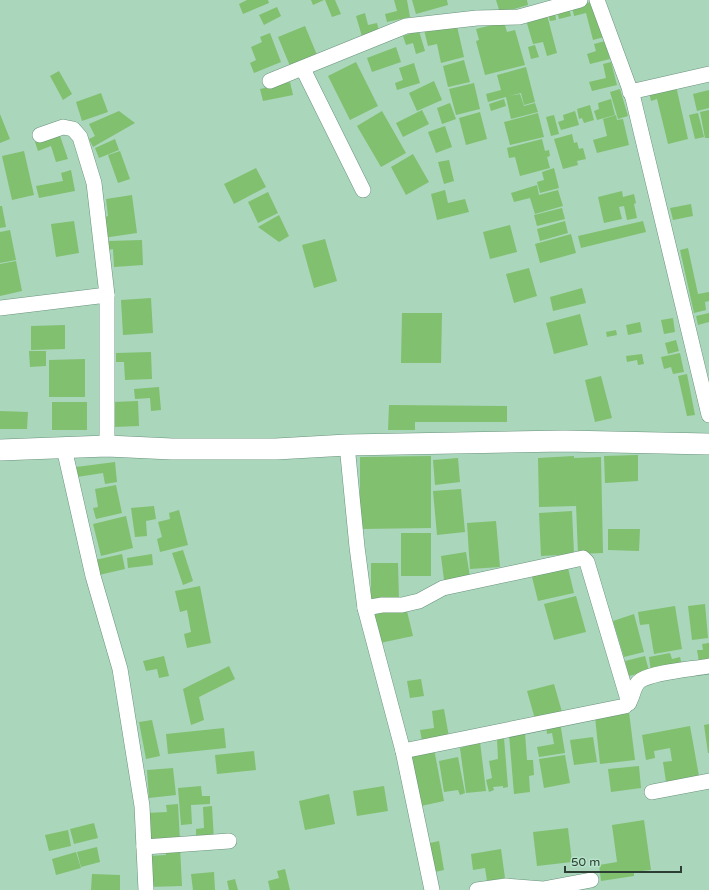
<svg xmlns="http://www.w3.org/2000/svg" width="709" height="890" viewBox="0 0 709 890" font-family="'Varela Round',sans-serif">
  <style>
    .building { fill: #81c06e }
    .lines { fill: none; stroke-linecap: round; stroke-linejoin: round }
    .street-casing { stroke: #69937b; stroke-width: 16 }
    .secondary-casing { stroke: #69937b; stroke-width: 22 }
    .street { stroke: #fff; stroke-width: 15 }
    .secondary { stroke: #fff; stroke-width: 21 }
  </style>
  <rect width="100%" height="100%" fill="#aad6bc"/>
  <!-- building -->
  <g class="building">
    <polygon points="247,0 268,0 269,3 243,14 239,4"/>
    <polygon points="311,0 324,0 313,5"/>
    <polygon points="325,0 335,0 341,14 332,17"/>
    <polygon points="394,0 407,0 410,17 387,22 385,14 397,11"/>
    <polygon points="412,0 447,0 448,5 416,14"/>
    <polygon points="496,0 527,0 528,5 500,13"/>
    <polygon points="595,1 604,37 593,40 586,13 574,16 572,7"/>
    <polygon points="277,7 281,16 264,25 259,15"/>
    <polygon points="569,7 571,16 559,19 557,11"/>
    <polygon points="555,12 556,20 550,21 548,14"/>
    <polygon points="365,13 368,25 377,23 380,35 363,40 356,16"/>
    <polygon points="547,15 557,53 547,56 543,42 533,44 526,20"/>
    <polygon points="456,22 464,57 441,63 437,44 428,46 424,30"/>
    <polygon points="504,22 507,32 515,30 525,65 485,75 476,41 479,40 476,29"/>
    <polygon points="305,26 317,55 290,66 278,37"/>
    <polygon points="419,31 425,51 416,54 413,43 406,45 403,36"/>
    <polygon points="270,33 281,62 254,73 250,63 256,60 251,47 262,42 260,37"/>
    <polygon points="605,41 610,59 590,64 587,54 596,51 594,44"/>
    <polygon points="535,45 539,57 531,59 528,47"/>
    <polygon points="396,47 401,62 372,72 367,58"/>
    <polygon points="464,60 470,82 448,87 443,66"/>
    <polygon points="356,62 378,106 350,120 328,76"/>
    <polygon points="611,62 617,85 592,91 589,82 606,78 603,64"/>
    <polygon points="414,63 420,83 397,90 395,83 403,80 399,68"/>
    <polygon points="526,67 535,102 524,105 521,93 509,96 520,94 524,106 535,103 538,112 511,119 506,97 488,102 486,94 501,90 497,75"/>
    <polygon points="59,71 72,94 63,100 50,76"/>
    <polygon points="434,81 442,100 417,111 409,93"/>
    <polygon points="290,82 293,95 263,101 260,89"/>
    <polygon points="474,83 480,109 456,115 449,89"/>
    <polygon points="676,86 688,139 668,144 657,99 651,101 649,92"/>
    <polygon points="620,89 628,116 618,119 610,92"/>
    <polygon points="709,90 709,108 697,111 693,94"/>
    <polygon points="101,93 108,112 82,121 76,102"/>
    <polygon points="504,99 506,106 491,111 489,104"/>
    <polygon points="611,99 615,115 597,120 594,111 599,109 598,103"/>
    <polygon points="450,103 456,119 442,124 437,108"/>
    <polygon points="590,105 594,120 584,123 582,118 579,119 577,109"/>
    <polygon points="422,110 429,124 403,137 396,123"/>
    <polygon points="709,110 709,138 705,138 700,112"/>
    <polygon points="119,111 135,123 93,147 89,139 95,136 89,124"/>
    <polygon points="382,111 406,153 381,167 357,126"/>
    <polygon points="575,111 579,125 561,130 558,122 564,120 563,115"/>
    <polygon points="480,112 487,139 466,145 459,118"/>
    <polygon points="538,113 544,137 510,145 504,122"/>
    <polygon points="698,113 704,137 695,139 689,115"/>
    <polygon points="0,114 10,139 0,143"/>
    <polygon points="554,115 559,134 551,136 546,117"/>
    <polygon points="616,115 617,120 623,119 629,145 597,153 593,140 607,136 603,119"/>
    <polygon points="445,126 452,147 436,153 428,132"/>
    <polygon points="59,133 68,159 56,162 51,146 38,151 35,142"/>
    <polygon points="572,134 574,143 577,142 579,149 583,148 586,159 577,161 578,165 563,169 554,139"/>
    <polygon points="115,139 119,150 99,158 95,148"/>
    <polygon points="542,139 545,151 549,150 550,156 547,157 550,168 520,176 515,157 509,158 507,148"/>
    <polygon points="24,151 34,195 12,200 2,156"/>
    <polygon points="120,151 130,179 118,183 108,155"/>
    <polygon points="413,154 429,182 406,195 391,167"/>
    <polygon points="449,160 454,181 444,184 438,162"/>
    <polygon points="256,168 266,187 234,204 224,184"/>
    <polygon points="554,168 559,188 540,193 537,182 544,180 542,172"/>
    <polygon points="71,170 75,191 39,198 36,186 63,181 61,173"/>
    <polygon points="537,185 539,195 558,190 563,206 535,214 530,198 514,202 511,193"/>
    <polygon points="445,190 448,203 465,199 469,212 437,220 431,194"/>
    <polygon points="622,191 623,197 634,194 636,203 634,204 637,218 627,220 624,206 619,207 622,219 604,223 598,197"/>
    <polygon points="268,192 278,213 258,223 248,202"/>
    <polygon points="132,195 137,233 103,238 101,218 108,216 106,199"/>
    <polygon points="691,204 693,216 673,220 670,208"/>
    <polygon points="0,206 2,206 6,227 0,228"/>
    <polygon points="562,208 565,219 537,226 534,215"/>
    <polygon points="279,215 289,236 279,242 258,227"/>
    <polygon points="74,221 79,253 56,257 51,224"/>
    <polygon points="565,221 568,233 540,241 537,229"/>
    <polygon points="643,221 646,232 581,248 578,236"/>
    <polygon points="510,225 517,252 490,259 483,232"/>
    <polygon points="10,230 16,260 0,263 0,232"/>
    <polygon points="571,234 576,253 540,263 535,244"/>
    <polygon points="325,239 337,281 314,288 302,245"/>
    <polygon points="142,240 143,265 114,267 113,249 109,250 108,241"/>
    <polygon points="688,248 698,294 709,292 709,301 705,302 706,310 694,313 680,250"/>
    <polygon points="16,261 22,291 0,296 0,264"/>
    <polygon points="529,268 537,296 514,303 506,274"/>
    <polygon points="582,288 586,303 553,311 550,297"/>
    <polygon points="151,298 153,333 123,335 121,300"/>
    <polygon points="402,313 442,313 441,363 401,363"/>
    <polygon points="709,313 709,322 698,325 696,316"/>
    <polygon points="580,314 588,345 554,354 546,323"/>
    <polygon points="673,318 675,332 664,334 661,320"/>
    <polygon points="640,322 642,332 628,335 626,325"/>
    <polygon points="65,325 65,349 31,350 31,326"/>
    <polygon points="616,330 617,335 607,337 606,332"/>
    <polygon points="676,340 679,351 668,354 665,343"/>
    <polygon points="29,351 46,351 46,366 30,367"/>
    <polygon points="151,352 152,379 125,380 124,362 116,362 116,353"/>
    <polygon points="680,353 684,372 673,374 671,367 664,369 661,357"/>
    <polygon points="642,354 644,364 638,365 637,360 627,362 626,356"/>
    <polygon points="85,359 85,397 49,397 49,360"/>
    <polygon points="687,374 695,415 687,416 678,376"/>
    <polygon points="601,376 612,418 595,422 585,380"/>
    <polygon points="159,387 161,410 151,411 150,398 135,399 134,389"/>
    <polygon points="138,401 139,426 113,427 112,402"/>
    <rect x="52" y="402" width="35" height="28"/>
    <polygon points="389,405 507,406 507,422 415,422 415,430 388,430"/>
    <polygon points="0,411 28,412 27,429 0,429"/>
    <polygon points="638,455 638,481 605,483 604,456"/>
    <polygon points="431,456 431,528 360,529 360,457"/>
    <polygon points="574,456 574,458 601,457 603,553 578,554 575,480 576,506 539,507 538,458"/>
    <polygon points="458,458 460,482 435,485 433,460"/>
    <polygon points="115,462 117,482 105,484 103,473 77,477 76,467"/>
    <polygon points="116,485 122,513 96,519 93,508 98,507 95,489"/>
    <polygon points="461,489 465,532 437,535 433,491"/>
    <polygon points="154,506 156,519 146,521 147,536 135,537 131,508"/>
    <polygon points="179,510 188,545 160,552 157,539 162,537 158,522 170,519 169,513"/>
    <polygon points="572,511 574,554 541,556 539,513"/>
    <polygon points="126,516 133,548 101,556 93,524"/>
    <polygon points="496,521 500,567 470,569 467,523"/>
    <polygon points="608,529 640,529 639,551 608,550"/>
    <rect x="401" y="533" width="30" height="43"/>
    <polygon points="183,550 193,581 183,585 172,553"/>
    <polygon points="466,552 470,577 444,580 441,556"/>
    <polygon points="122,554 125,569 99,575 95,560"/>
    <polygon points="152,554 153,565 128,568 127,558"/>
    <polygon points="371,563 398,563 399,599 371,599"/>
    <polygon points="567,564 574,593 538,601 531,573"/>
    <polygon points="200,586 211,643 187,648 184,634 191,632 187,610 180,612 175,591"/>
    <polygon points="576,596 586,632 554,640 544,604"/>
    <polygon points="705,604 708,638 692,640 688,606"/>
    <polygon points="675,606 682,649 654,654 649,624 640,625 638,612"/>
    <polygon points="406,607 413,636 380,643 373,615"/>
    <polygon points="634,614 644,652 624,657 613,621"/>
    <polygon points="709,643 709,660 699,662 697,650 703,650 702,644"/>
    <polygon points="670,653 672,659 680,657 682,665 651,672 649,657"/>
    <polygon points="164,656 169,676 159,678 157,669 146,671 143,661"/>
    <polygon points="645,656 649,671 629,676 625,661"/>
    <polygon points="229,666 235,679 199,697 204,720 191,725 183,689"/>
    <polygon points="421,679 424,696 410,698 407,681"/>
    <polygon points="554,684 562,712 535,719 527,691"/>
    <polygon points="444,709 449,737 422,741 420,730 434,728 432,711"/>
    <polygon points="629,712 635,760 600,764 595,717"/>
    <polygon points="152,720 160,756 146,759 139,722"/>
    <polygon points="560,722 565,753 539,757 537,747 554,744 552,733 547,734 546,725"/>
    <polygon points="709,724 709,753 708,753 704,725"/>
    <polygon points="690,726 699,776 666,782 663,762 672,761 670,748 654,751 655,758 646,760 642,735"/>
    <polygon points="224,728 226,748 168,754 166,734"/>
    <polygon points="525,733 527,760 533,760 534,775 529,776 530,792 514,794 509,734"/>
    <polygon points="593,737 597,762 574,765 570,740"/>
    <polygon points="497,738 504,738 508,787 503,788 503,786 493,787 494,790 489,792 486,780 492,778 489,761 498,759"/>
    <polygon points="480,742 486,791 466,793 460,748"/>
    <polygon points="434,749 444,801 421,806 410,753"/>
    <polygon points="254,751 256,770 217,774 215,755"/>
    <polygon points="565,755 570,783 544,788 539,759"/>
    <polygon points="458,757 465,793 460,795 458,790 444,792 439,761"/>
    <polygon points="639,766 641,788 611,792 608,769"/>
    <polygon points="173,768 176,795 149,798 147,770"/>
    <polygon points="201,786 202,796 210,796 210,804 191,805 192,824 181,825 178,788"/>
    <polygon points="384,786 388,811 357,816 353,791"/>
    <polygon points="329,794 335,824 305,830 299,801"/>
    <polygon points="178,804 180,841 146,843 145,813 167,812 166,805"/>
    <polygon points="212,806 214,840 196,841 196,829 204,828 203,807"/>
    <polygon points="644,820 651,870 634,872 634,876 601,881 599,865 617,862 612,825"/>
    <polygon points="94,823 98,838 74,844 70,829"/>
    <polygon points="568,828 572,862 537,866 533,832"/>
    <polygon points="68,830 71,846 49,851 45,835"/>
    <polygon points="439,841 444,870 435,872 430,843"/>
    <polygon points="97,847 100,862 81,867 77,852"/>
    <polygon points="166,847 180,847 182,886 148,887 147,856 166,855"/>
    <polygon points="501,849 505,878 487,881 485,868 473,870 471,854"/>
    <polygon points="76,852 81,868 56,875 52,859"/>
    <polygon points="285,869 290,890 270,890 268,881 279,878 277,871"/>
    <polygon points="214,872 215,890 193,890 191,874"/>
    <polygon points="92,874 120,875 120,890 91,890"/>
    <polygon points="235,879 238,890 229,890 227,881"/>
  </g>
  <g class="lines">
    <!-- street casing -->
    <g class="street-casing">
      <g id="street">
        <polyline points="597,0 633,98 709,415"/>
        <polyline points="303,69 363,190"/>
        <polyline points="270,81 406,26 477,18 519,17 580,0"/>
        <polyline points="630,92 709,74"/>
        <polyline points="40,135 63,127 73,129 80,137 94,183 107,295 107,446"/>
        <polyline points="0,308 107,295"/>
        <polyline points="347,445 357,547 365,608 403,751 432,890"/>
        <polyline points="64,448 93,576 120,669 142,806 146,890"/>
        <polyline points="365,608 382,605 402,605 419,601 443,588 583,558 587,562 629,703"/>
        <path d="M403,751L625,706C635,699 631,686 641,680C654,672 693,669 709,666"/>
        <polyline points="652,792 709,781"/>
        <polyline points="144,847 229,841"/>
        <polyline points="477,890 506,886 543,889 591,880"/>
      </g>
    </g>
    <!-- secondary casing -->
    <g class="secondary-casing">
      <polyline id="secondary" points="0,450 107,446 172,449 276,449 347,445 564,441 709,444"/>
    </g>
    <!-- street -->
    <use href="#street" class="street"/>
    <!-- secondary -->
    <use href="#secondary" class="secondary"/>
  </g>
  <!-- scale -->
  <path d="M565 866v6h116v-6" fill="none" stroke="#2d3f34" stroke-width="2"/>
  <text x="571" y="866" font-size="12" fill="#2d3f34" stroke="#b6e3c9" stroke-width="3" paint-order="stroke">50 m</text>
</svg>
